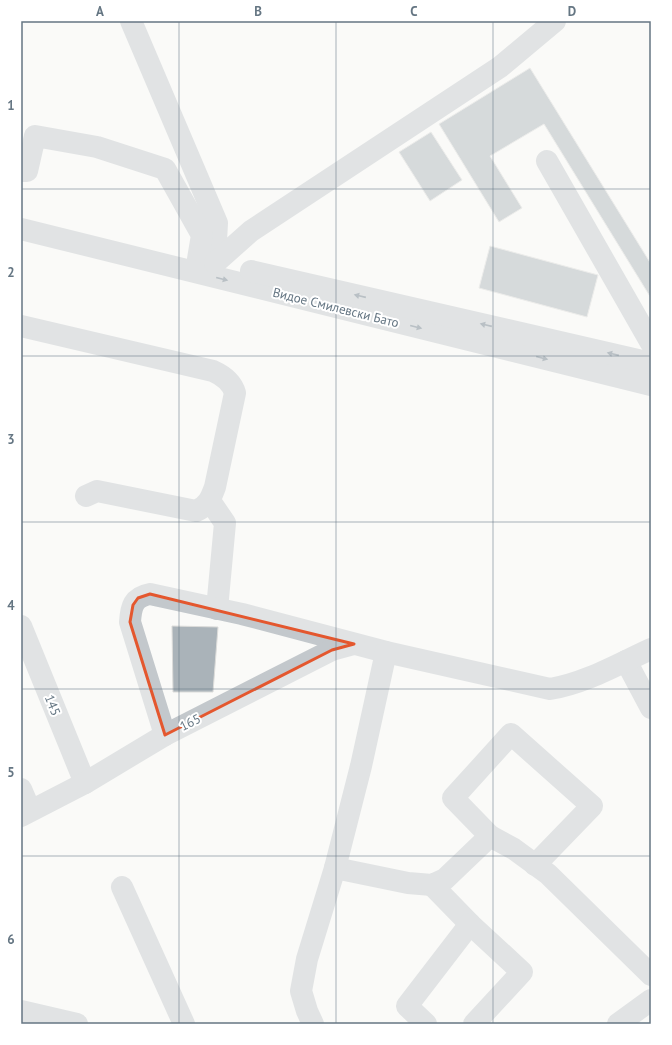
<svg xmlns="http://www.w3.org/2000/svg" width="672" height="1045" viewBox="0 0 672 1045" font-family="'PT Sans',sans-serif">
  <style>
    .building { fill: #aab3b9; stroke: #dcdcda }
    .lines { fill: none; stroke-linecap: round; stroke-linejoin: round }
    .minor { stroke: #c3c8cc; stroke-width: 22 }
    .oneway { fill: #6a7a87 }
    .marked { fill: none; stroke: #e4572e; stroke-width: 3; stroke-linejoin: round }
    .grid { fill: none; stroke: #657683; stroke-width: 1; stroke-opacity: 0.55 }
    .labels { text-anchor: middle; stroke-width: 4; stroke-linejoin: round; paint-order: stroke }
    .street-label { font-size: 13px; fill: #657683; stroke: #fff }
    .neatline { fill: none; stroke: #657683; stroke-width: 1.5 }
    .grid-label { font-size: 13px; text-anchor: middle; font-weight: bold; fill: #657683 }
  </style>
  <rect width="100%" height="100%" fill="#fafaf8"/>
  <!-- building -->
  <g class="building">
    <polygon points="530,68 651,264 651,298 544,124 490,156 522,208 499,222 439,124"/>
    <polygon points="431,132 462,180 430,201 399,152"/>
    <polygon points="490,246 598,275 587,317 479,288"/>
    <polygon points="172,626 218,627 213,692 173,692"/>
  </g>
  <g class="lines">
    <!-- minor -->
    <g class="minor">
      <polyline points="131,21 217,223 215,259"/>
      <polyline points="547,161 651,343"/>
      <polyline points="21,171 27,171 35,136 97,147 165,169 202,235 198,259"/>
      <polyline points="21,229 651,385"/>
      <polyline points="215,263 251,231 500,67 555,21"/>
      <polyline points="251,271 651,363"/>
      <path d="M21,326L213,371C224,376 232,382 235,393L215,487C211,498 208,506 196,511L97,491L86,496"/>
      <polyline points="210,501 225,523 217,609"/>
      <polyline points="21,626 85,783"/>
      <polyline points="626,661 651,708"/>
      <path d="M165,735L130,622C131,607 133,597 150,594L242,614L386,652L550,689C586,683 618,664 651,649"/>
      <polyline points="21,789 30,810"/>
      <polyline points="21,816 85,783 165,735 332,650 354,644"/>
      <polyline points="490,836 453,798 511,734 592,806 535,865"/>
      <polyline points="335,868 408,883 432,885 445,879 490,836 514,849 548,874 651,975"/>
      <polyline points="432,885 470,924 522,972 474,1024"/>
      <polyline points="122,887 184,1024"/>
      <polyline points="21,1011 77,1024"/>
      <polyline points="313,1024 307,1011 301,991 307,959 335,868 361,766 386,652"/>
      <polyline points="426,1024 407,1006 470,924"/>
      <polyline points="618,1024 651,1000"/>
    </g>
  </g>
  <!-- one-way arrows -->
  <defs><path id="oneway-solid" d="M-6-.8H1V-3.2L6.5 0L1 3.2V.8H-6Z"/></defs>
  <g class="oneway">
    <use href="#oneway-solid" transform="translate(222 279) rotate(14)"/>
    <use href="#oneway-solid" transform="translate(360 296) rotate(-167)"/>
    <use href="#oneway-solid" transform="translate(486 325) rotate(-167)"/>
    <use href="#oneway-solid" transform="translate(416 327) rotate(14)"/>
    <use href="#oneway-solid" transform="translate(613 354) rotate(-167)"/>
    <use href="#oneway-solid" transform="translate(542 358) rotate(14)"/>
  </g>
  <!-- marked area -->
  <path d="M0 0H672V1045H0ZM150,594L354,644L332,650L165,735L130,622L133,605L138,598Z" fill="#fafaf8" fill-opacity=".55" fill-rule="evenodd"/>
  <path class="marked" d="M150,594L354,644L332,650L165,735L130,622L133,605L138,598Z"/>
  <!-- grid -->
  <path class="grid" d="M179,21V1024M336,21V1024M493,21V1024M21,189H651M21,356H651M21,522H651M21,689H651M21,856H651"/>
  <g class="labels">
    <!-- street labels -->
    <g class="street-label">
      <text transform="translate(336 307) rotate(14)" y="5">Видое Смилевски Бато</text>
      <text transform="translate(53 705) rotate(68)" y="5">145</text>
      <text transform="translate(190 722) rotate(-27)" y="5">165</text>
    </g>
  </g>
  <!-- border -->
  <rect width="672" height="1045" fill="none" stroke="#ffffff" stroke-width="44"/>
  <rect x="22" y="22" width="628" height="1001" class="neatline"/>
  <g class="grid-label">
    <text x="100" y="16">A</text>
    <text x="258" y="16">B</text>
    <text x="414" y="16">C</text>
    <text x="572" y="16">D</text>
    <text x="11" y="110">1</text>
    <text x="11" y="277">2</text>
    <text x="11" y="444">3</text>
    <text x="11" y="610">4</text>
    <text x="11" y="777">5</text>
    <text x="11" y="944">6</text>
  </g>
</svg>
